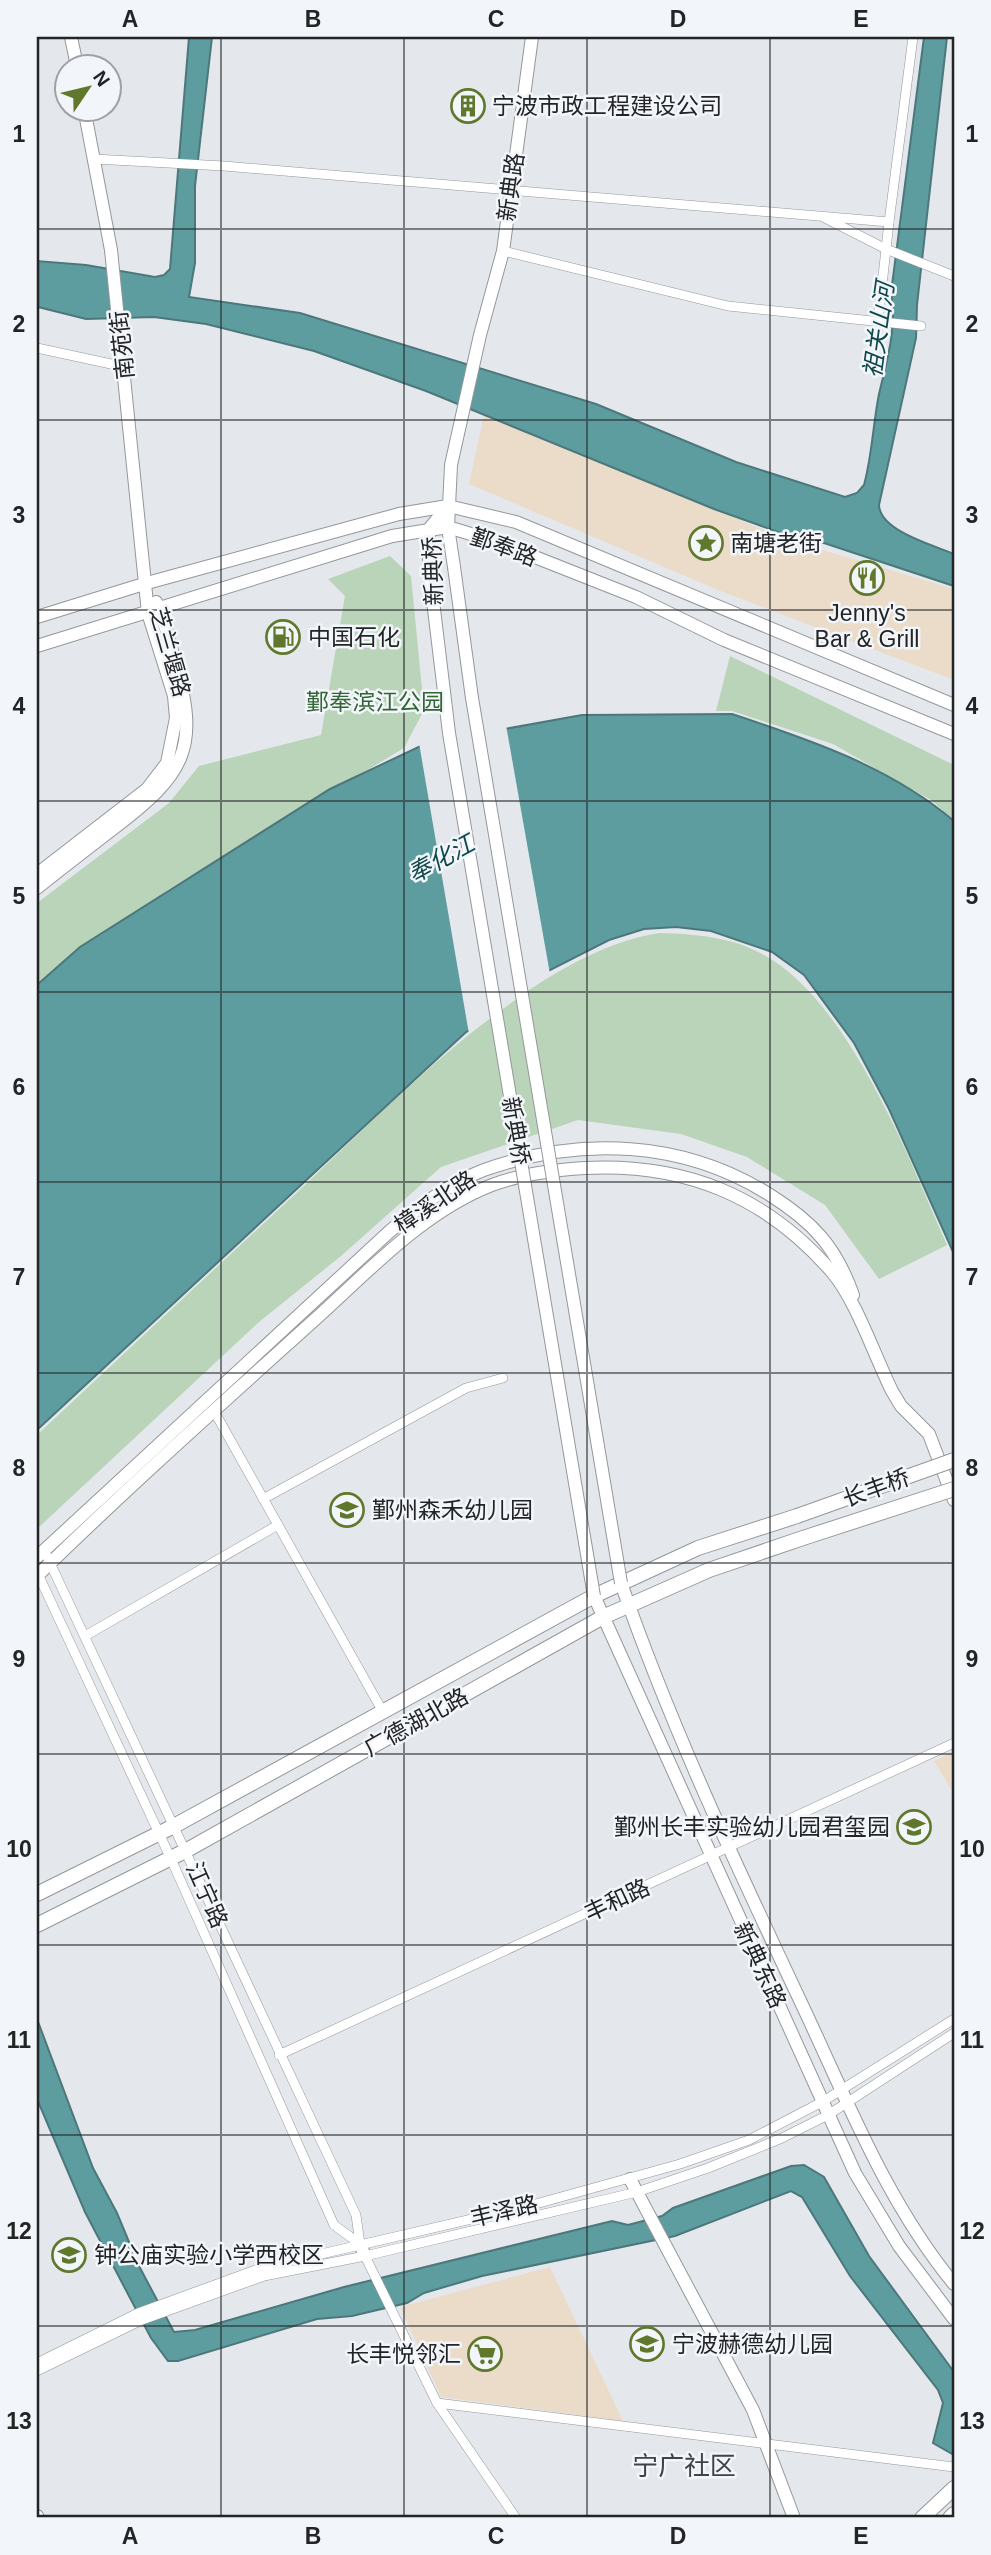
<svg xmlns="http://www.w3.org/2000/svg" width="991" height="2555" viewBox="0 0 991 2555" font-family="Helvetica,'Noto Sans SC',sans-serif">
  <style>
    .commercial { fill: #ebdbc9 }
    .green { fill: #b9d4b9 }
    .water { fill: #5d9c9f; stroke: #4c787b; stroke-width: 2 }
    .pier { fill: #e4e8ec }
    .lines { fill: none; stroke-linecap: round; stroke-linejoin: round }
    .street-casing { stroke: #94979a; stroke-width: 10 }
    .secondary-casing { stroke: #94979a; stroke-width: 14 }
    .primary-casing { stroke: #94979a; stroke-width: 16 }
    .street { stroke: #fff; stroke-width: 9 }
    .secondary { stroke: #fff; stroke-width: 12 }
    .primary { stroke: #fff; stroke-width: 14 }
    .secondary-bridge-casing { stroke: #94979a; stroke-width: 14; stroke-linecap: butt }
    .primary-bridge-casing { stroke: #94979a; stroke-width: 16; stroke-linecap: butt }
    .secondary-bridge { stroke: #fff; stroke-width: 12 }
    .primary-bridge { stroke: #fff; stroke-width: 14 }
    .grid { fill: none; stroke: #232426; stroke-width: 2; stroke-opacity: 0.55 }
    .labels { text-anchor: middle; stroke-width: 5; stroke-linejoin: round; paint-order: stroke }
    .poi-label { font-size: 23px; fill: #232426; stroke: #f2f5f9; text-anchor: start }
    .street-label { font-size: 23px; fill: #232426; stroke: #f2f5f9 }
    .park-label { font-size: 23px; fill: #316534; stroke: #f2f5f9 }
    .water-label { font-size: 24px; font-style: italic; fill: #0f494b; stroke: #f2f5f9 }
    .quarter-label { font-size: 26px; fill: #414446; stroke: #f2f5f9 }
    .neatline { fill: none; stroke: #232426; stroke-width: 2.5 }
    .grid-label { font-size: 23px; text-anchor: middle; font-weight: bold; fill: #232426 }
  </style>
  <rect width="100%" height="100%" fill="#e4e8ec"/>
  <!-- commercial -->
  <g class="commercial">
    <polygon points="484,415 601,461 782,538 954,589 954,680 718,590 469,484"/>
    <polygon points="954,1751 954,1794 934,1761"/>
    <polygon points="550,2267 623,2421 441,2397 400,2307"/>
  </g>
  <!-- green -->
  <g class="green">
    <polygon points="390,556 411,576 424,710 404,748 169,889 37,988 37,903 169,803 199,766 321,735 345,596 328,579"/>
    <polygon points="730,656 954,765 954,820 931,800 833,744 732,711 716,711"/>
    <path d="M660,933C696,934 732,937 764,955C849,1001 909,1159 947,1245L879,1279L825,1205L747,1157L681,1134L578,1120L441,1167L341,1256L259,1322L37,1529V1435C121,1356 205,1278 290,1199C383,1113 532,951 660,933Z"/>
  </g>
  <!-- water -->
  <g class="water">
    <path d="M189,37H212L195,186V263L189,297L300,313L596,404L736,462L845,497L857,493L864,485C872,456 873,424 879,394C887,359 897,330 891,293L924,37H947L917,305L916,338L879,505C880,531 933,545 954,554V586L818,541L806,542L714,509L426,391L314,351L206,324L154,317L86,319L38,307L37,310V261L86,265L155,277L164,275L170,269Z"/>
    <path d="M732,714C811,740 890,767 954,821V1254L889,1109L854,1043L804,975L772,952L711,931L676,927L644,929L609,940L548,971L465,1033L37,1430V985L80,947L330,789L427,743L582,715Z"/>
    <polygon points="37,2019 93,2168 117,2213 139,2266 174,2332 195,2330 344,2287 612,2221 628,2225 662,2216 673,2208 791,2166 804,2165 824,2177 869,2256 954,2372 954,2455 933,2443 943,2403 938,2390 850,2276 802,2197 791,2191 675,2236 482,2276 424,2293 407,2303 352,2316 317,2319 178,2361 168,2361 151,2338 85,2212 37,2099"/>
  </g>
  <!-- pier -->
  <polygon class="pier" points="506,725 550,974 469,1034 419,743"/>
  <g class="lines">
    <!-- street casing -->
    <g class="street-casing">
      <g id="street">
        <polyline points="94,159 224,166 889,222 878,321"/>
        <polyline points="825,218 886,249 954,276"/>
        <polyline points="889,222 913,37"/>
        <polyline points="503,251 728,306 921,326"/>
        <polyline points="37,348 125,367"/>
        <polyline points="214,1411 383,1712"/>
        <polyline points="263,1499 466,1388 503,1378"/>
        <polyline points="44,1550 356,2215 360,2244"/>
        <polyline points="37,1572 171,1859 334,2225 360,2244"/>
        <polyline points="85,1636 278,1525"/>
        <polyline points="279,2055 954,1743"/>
        <polyline points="365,2256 437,2403 516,2518"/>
        <polyline points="37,2363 138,2313 261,2268 532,2205 680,2164 749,2140 822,2102 954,2019"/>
        <polyline points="37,2371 142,2320 264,2276 365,2256 637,2192 708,2168 782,2138 828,2115 954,2033"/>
        <polyline points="437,2403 954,2467"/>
      </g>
    </g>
    <!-- secondary casing -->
    <g class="secondary-casing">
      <g id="secondary">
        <polyline points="71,37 77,66"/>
        <polyline points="454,567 448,527 451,465 480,335 503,251 532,37"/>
        <polyline points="429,568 429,529 448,506"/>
        <polyline points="37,617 147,583 399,514 448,506 516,522 954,705"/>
        <polyline points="37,646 392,536 448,527 497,542 636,597 724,640 954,734"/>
        <polyline points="37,874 147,789 167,763 176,718 174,696 148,613 111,250 84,108"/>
        <path d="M37,888C62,868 88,848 114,828C185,774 201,748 174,659C169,640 165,620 156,602"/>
        <path d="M37,1557L390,1231C418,1208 449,1183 484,1170C580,1136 683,1140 770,1195C813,1222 836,1247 853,1295"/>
        <path d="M37,1576C126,1489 219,1406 311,1323C366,1274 422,1212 492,1185C521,1174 554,1170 585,1168C685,1163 766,1196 832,1272C856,1300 875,1357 892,1391L901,1406L929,1434L954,1500"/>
        <path d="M621,1583C672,1730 739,1871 805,2011C849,2105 888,2204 954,2284"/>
        <polyline points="594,1596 855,2173 899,2246 954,2319"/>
        <polyline points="630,2179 753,2410 794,2518"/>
        <polyline points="360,2244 365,2256"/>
        <polyline points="37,2516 38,2518"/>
      </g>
    </g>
    <!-- primary casing -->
    <g class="primary-casing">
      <g id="primary">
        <polyline points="37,1894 174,1826 594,1596 698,1548 797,1516"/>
        <polyline points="37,1925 187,1850 603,1617 709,1570 803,1538"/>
        <polyline points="922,2518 954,2488"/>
        <polyline points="950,2518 954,2514"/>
      </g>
    </g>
    <!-- street -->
    <use href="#street" class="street"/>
    <!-- secondary -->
    <use href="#secondary" class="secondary"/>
    <!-- primary -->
    <use href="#primary" class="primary"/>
    <!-- secondary-bridge casing -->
    <g class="secondary-bridge-casing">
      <g id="secondary-bridge">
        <polyline points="454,567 472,698 621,1583"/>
        <polyline points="429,568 449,733 594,1596"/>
      </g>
    </g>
    <!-- primary-bridge casing -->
    <g class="primary-bridge-casing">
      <g id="primary-bridge">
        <polyline points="797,1516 954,1460"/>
        <polyline points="803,1538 954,1489"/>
      </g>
    </g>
    <!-- secondary-bridge -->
    <use href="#secondary-bridge" class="secondary-bridge"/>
    <!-- primary-bridge -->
    <use href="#primary-bridge" class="primary-bridge"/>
  </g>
  <!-- grid -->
  <path class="grid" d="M221,37V2518M404,37V2518M587,37V2518M770,37V2518M37,229H954M37,420H954M37,610H954M37,801H954M37,992H954M37,1182H954M37,1373H954M37,1563H954M37,1754H954M37,1945H954M37,2135H954M37,2326H954"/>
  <!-- icons -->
  <defs>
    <g id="building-ring" transform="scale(1.75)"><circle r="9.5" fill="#f2f5f9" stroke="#5f782b" stroke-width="1.5"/><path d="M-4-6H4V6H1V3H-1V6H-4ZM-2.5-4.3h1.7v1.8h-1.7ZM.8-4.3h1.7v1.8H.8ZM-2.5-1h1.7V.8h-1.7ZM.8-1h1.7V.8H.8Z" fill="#5f782b"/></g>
    <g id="sight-ring" transform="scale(1.75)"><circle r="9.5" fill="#f2f5f9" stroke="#5f782b" stroke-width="1.5"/><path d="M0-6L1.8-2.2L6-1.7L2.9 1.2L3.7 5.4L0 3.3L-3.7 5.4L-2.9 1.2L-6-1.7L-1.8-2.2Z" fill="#5f782b"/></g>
    <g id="restaurant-ring" transform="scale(1.75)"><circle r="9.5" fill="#f2f5f9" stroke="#5f782b" stroke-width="1.5"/><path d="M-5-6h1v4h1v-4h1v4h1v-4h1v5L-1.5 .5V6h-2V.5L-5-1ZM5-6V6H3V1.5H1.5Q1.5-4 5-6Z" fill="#5f782b"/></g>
    <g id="fuel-ring" transform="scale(1.75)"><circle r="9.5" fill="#f2f5f9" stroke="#5f782b" stroke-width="1.5"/><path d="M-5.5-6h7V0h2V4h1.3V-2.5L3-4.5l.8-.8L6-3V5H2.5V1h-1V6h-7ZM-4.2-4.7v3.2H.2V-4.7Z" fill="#5f782b"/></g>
    <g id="school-ring" transform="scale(1.75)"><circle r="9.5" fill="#f2f5f9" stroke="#5f782b" stroke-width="1.5"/><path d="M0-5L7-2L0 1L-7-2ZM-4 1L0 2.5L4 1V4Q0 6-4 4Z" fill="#5f782b"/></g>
    <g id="supermarket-ring" transform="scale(1.75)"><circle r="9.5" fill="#f2f5f9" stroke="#5f782b" stroke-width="1.5"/><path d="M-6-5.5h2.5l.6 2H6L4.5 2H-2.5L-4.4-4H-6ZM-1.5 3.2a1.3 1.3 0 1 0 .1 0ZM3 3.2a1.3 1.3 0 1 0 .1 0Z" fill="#5f782b"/></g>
  </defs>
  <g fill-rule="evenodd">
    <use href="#building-ring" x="468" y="106"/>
    <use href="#sight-ring" x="706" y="543"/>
    <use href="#restaurant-ring" x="867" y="578"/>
    <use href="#fuel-ring" x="283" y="637"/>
    <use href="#school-ring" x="347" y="1510"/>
    <use href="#school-ring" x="914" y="1827"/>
    <use href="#school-ring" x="69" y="2255"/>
    <use href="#school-ring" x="647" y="2344"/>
    <use href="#supermarket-ring" x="485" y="2354"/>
  </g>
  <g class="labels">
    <!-- poi labels -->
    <g class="poi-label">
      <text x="492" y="114">宁波市政工程建设公司</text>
      <text x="730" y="551">南塘老街</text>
      <text x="867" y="621" text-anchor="middle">Jenny's<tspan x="867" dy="26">Bar &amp; Grill</tspan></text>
      <text x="308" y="645">中国石化</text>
      <text x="372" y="1518">鄞州森禾幼儿园</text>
      <text x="890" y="1835" text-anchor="end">鄞州长丰实验幼儿园君玺园</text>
      <text x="94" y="2263">钟公庙实验小学西校区</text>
      <text x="672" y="2352">宁波赫德幼儿园</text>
      <text x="461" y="2362" text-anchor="end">长丰悦邻汇</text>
    </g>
    <!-- street labels -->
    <g class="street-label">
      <text transform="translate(511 187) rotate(-82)" y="8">新典路</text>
      <text transform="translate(122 345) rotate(-96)" y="8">南苑街</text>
      <text transform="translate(504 547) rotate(20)" y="8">鄞奉路</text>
      <text transform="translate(433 571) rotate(-92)" y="8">新典桥</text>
      <text transform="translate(170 652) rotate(74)" y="8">芝兰堰路</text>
      <text transform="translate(516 1131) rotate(80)" y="8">新典桥</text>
      <text transform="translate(435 1202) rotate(-34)" y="8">樟溪北路</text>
      <text transform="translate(876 1488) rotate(-20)" y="8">长丰桥</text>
      <text transform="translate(416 1722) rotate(-29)" y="8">广德湖北路</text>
      <text transform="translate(207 1895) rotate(66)" y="8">江宁路</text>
      <text transform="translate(617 1900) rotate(-25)" y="8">丰和路</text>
      <text transform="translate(760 1965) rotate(65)" y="8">新典东路</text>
      <text transform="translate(504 2211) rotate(-13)" y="8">丰泽路</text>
    </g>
    <!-- park labels -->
    <g class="park-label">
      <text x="375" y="710">鄞奉滨江公园</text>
    </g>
    <!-- water labels -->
    <g class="water-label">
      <text transform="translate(879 330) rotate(-82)" y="8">祖关山河</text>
      <text transform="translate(441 859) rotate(-29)" y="8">奉化江</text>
    </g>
    <!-- quarter labels -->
    <g class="quarter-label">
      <text x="684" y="2475">宁广社区</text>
    </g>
  </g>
  <!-- border -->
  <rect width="991" height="2555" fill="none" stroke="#f2f5f9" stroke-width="77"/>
  <!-- north arrow -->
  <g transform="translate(88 88) rotate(55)"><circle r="33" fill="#f2f5f9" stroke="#9fa1a5" stroke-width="2"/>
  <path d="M0-5L12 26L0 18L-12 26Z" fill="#5f782b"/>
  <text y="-10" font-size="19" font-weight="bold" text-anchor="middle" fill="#232426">N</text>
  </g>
  <rect x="38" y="38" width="915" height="2478" class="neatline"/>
  <g class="grid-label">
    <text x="130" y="27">A</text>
    <text x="313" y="27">B</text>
    <text x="496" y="27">C</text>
    <text x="678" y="27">D</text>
    <text x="861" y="27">E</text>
    <text x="19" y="142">1</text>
    <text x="972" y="142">1</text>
    <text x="19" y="332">2</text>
    <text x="972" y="332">2</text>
    <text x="19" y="523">3</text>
    <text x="972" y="523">3</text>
    <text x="19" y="714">4</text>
    <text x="972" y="714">4</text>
    <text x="19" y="904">5</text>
    <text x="972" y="904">5</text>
    <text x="19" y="1095">6</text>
    <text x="972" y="1095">6</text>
    <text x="19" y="1285">7</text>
    <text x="972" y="1285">7</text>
    <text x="19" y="1476">8</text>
    <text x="972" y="1476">8</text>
    <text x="19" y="1667">9</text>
    <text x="972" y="1667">9</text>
    <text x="19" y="1857">10</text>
    <text x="972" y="1857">10</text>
    <text x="19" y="2048">11</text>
    <text x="972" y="2048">11</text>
    <text x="19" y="2239">12</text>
    <text x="972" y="2239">12</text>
    <text x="19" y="2429">13</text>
    <text x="972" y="2429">13</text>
    <text x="130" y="2544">A</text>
    <text x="313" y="2544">B</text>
    <text x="496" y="2544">C</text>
    <text x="678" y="2544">D</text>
    <text x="861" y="2544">E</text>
  </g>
</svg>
